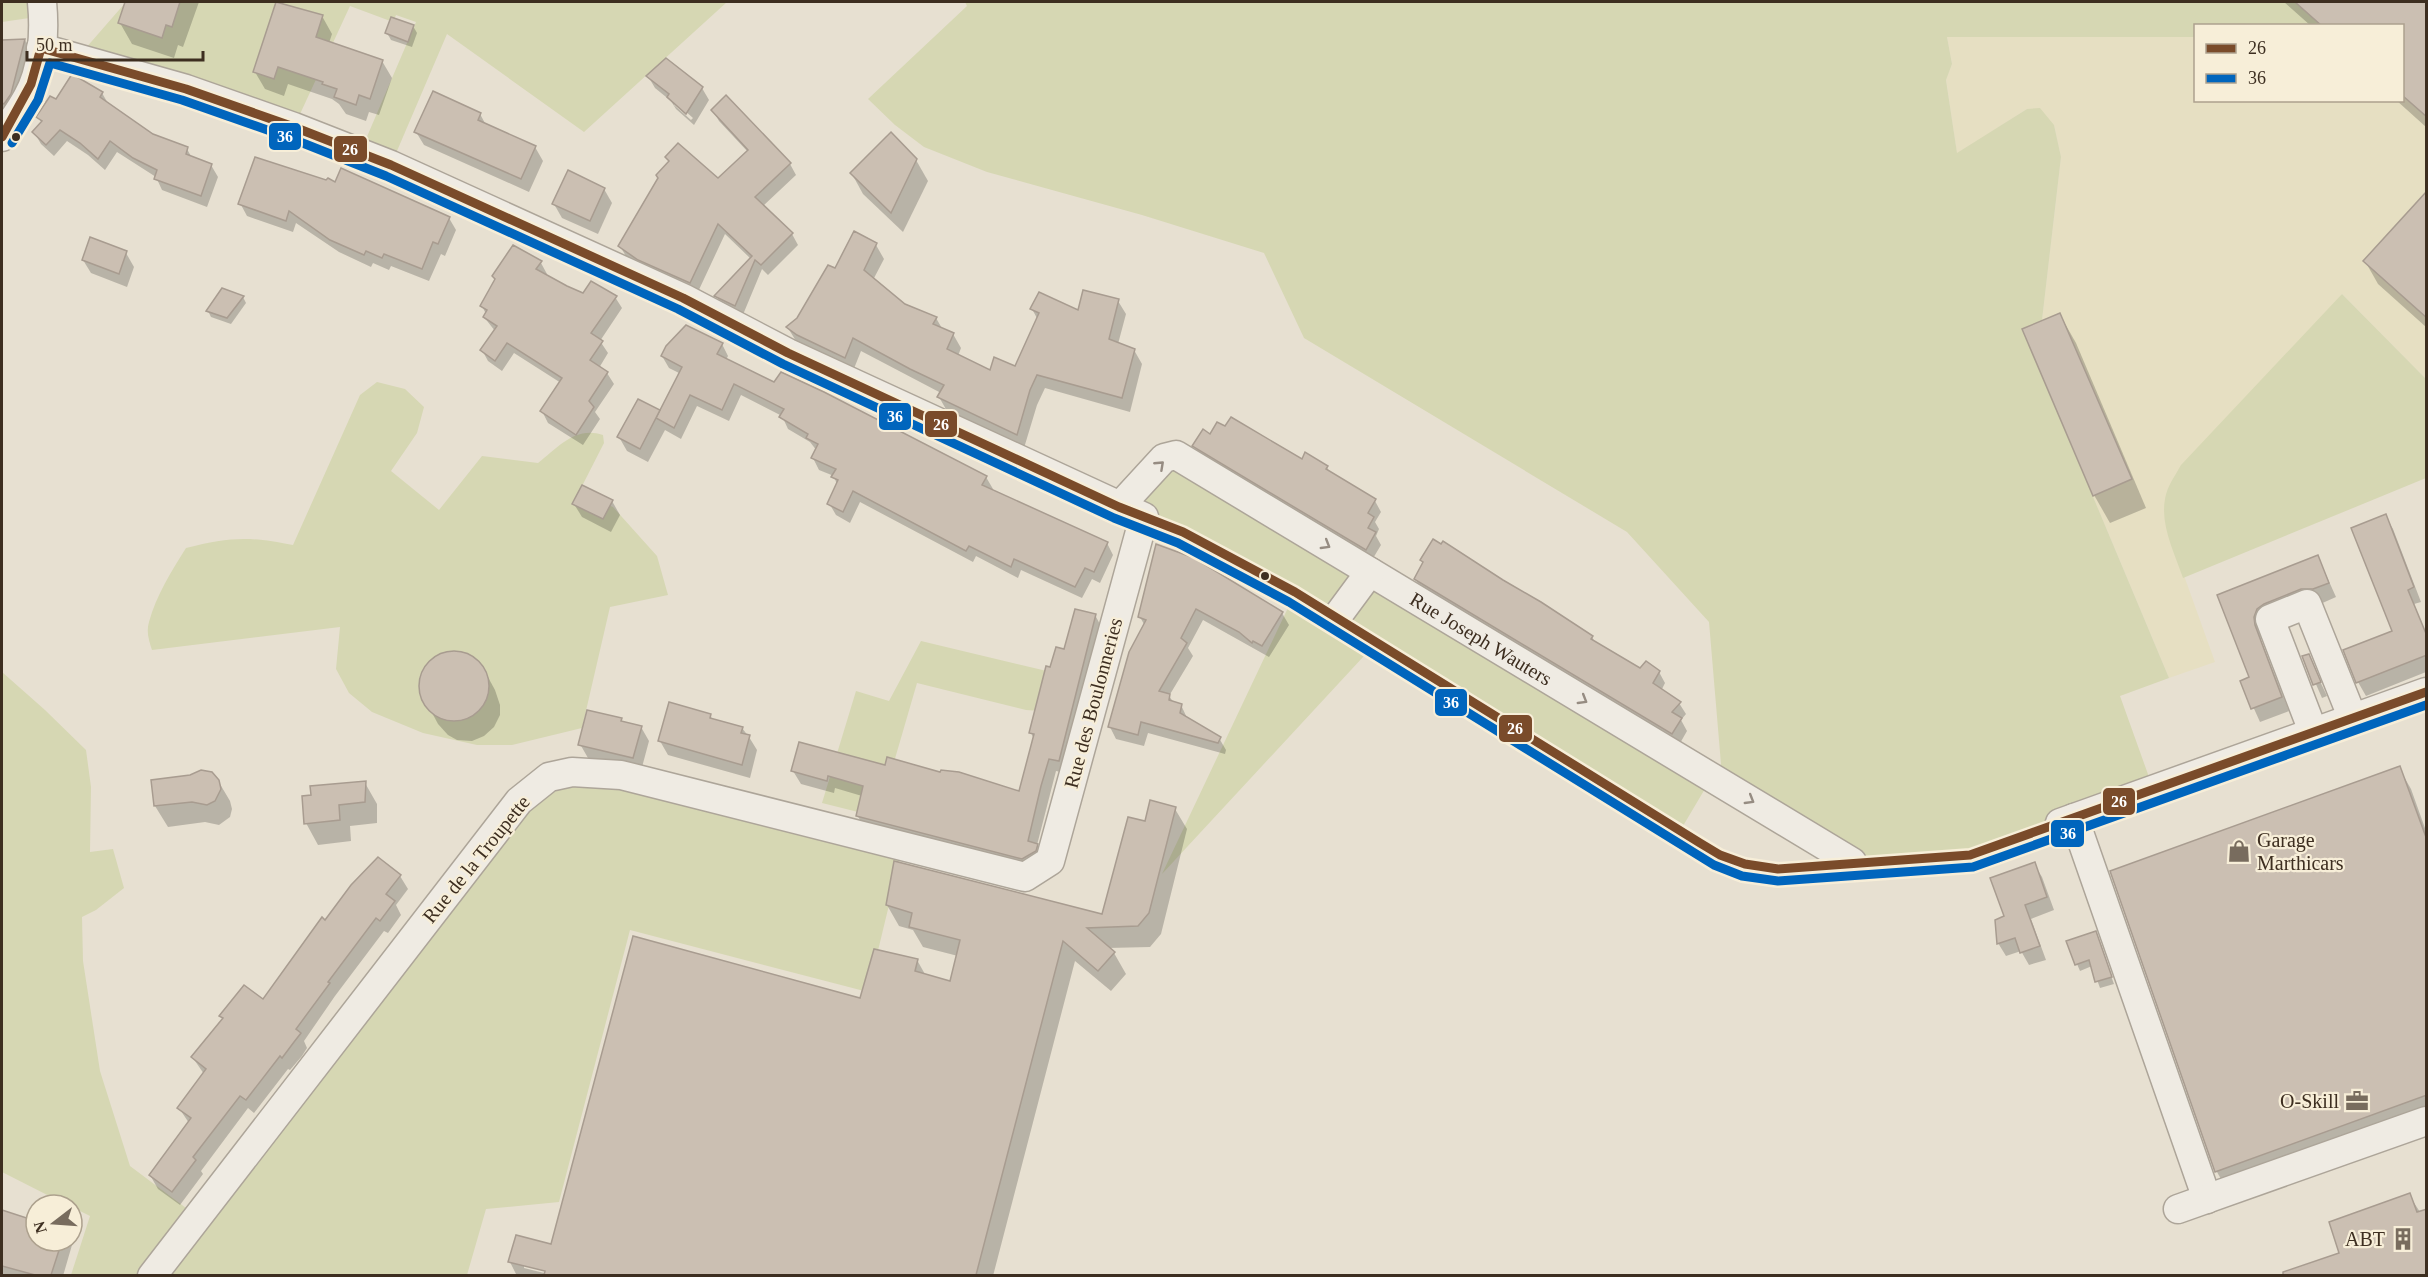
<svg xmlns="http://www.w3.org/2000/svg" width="2428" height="1277" viewBox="0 0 2428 1277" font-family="'Times New Roman',serif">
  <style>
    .farmland { fill: #e6dfc2 }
    .green { fill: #d6d7b3 }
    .shadow { fill: #0003; fill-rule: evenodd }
    .building { fill: #cbbfb2; stroke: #a89c90; stroke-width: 1.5 }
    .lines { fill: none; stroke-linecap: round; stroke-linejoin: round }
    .minor-casing { stroke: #ada599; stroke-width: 31 }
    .minor { stroke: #efebe3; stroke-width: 28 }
    .bus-1-casing { stroke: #f7eed8; stroke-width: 14 }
    .bus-2-casing { stroke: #f7eed8; stroke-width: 14 }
    .bus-1 { stroke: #7a4b2a; stroke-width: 9 }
    .bus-2 { stroke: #0065bd; stroke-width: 9 }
    .oneway { stroke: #968c82 }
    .bus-dot { fill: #3d2e20; stroke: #f7eed8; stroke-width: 2 }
    .labels { text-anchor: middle; stroke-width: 4.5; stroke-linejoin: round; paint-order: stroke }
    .street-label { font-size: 20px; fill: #3d2e20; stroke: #f7eed8 }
    .poi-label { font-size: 20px; fill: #3d2e20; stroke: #f7eed8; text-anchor: end }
    .line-badge { stroke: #f7eed8; stroke-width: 2 }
    .badge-label { font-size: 16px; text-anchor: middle; font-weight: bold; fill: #fff }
  </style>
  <rect width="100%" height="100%" fill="#e7e0d1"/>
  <!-- farmland -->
  <polygon class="farmland" points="1947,37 2195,37 2196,100 2402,100 2403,40 2426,61 2426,379 2342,294 2168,531 2215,662 2169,678 2037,363 2061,157 2054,125 2027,109 1957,154 1946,79 1952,64"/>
  <!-- green -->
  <g class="green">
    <polygon points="2,2 42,2 43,16 2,22"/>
    <polygon points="126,2 727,2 584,132 447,34 391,165 360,153 416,22 396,15 393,22 350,6 294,127 78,57"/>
    <polygon points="965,2 2359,2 2366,8 2351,25 2196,26 2195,37 1947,37 1952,64 1946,80 1957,153 2027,109 2040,108 2054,125 2061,157 2037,363 2169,678 2120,696 2154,791 1970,855 1852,862 1712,777 1680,831 1376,643 1162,874 1295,593 1183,532 1119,507 1164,458 1711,777 1721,764 1709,622 1627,532 1304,338 1264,253 1142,215 987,172 924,147 895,125 868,99 967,6"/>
    <path d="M2342,294L2426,379V478L2183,578C2175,554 2160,525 2165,499C2167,486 2175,476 2181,465Z"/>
    <path d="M377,382L405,389L424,407L417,433L391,471L439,510L482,456L538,463C559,447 575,426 603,435L604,443L579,492L613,507L657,556L668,595L610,607L582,728L512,745H477L423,733L372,712L349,693L336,669L340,627L152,650C149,641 146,632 149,622C156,596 172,570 186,548C229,537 249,536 293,545L360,395Z"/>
    <polygon points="921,641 1051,672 1040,711 1026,710 917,683 878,817 822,803 856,691 889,701"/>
    <polygon points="2,672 45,710 86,750 91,787 90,852 113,849 124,888 96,910 82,917 83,961 100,1071 130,1166 186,1208 519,801 572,772 903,847 868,992 630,930 559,1202 486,1209 467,1275 71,1275 90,1216 72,1207 72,1205 67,1205 2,1172"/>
  </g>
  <!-- shadow -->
  <g class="shadow">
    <polygon points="127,2 199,2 183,47 178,45 174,58 132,44 120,23"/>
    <polygon points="278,2 322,16 332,34 329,43 382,61 392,78 379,115 369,112 366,121 346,114 339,104 332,99 288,84 284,96 265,89 255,72"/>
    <polygon points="2284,2 2426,2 2426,127 2396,100 2402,100 2402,26 2311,26"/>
    <polygon points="413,26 417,33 412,47 391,40 387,33"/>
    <polygon points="25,40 31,52 22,84 2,120 2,42"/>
    <polygon points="73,76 102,93 109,105 153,135 187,149 192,158 211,165 218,177 207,207 162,190 156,177 117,152 105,170 88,155 67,141 54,156 41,144 34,132 42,123 38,117 56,101"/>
    <path d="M648,76L702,88L709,100L694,125L676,109L671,101L655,88ZM674,101L693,118L691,120L674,105Z"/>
    <polygon points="713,110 790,164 796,175 763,206 792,234 798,245 768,275 762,269 742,317 723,307 716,296 751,259 725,234 697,294 627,258 620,246 719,180 748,152 719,121"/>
    <polygon points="480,114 486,125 535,147 543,161 529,192 424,145 416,132"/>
    <polygon points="916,160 928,181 903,232 863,194 852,174"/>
    <polygon points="327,182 449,218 456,230 445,256 441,254 429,281 391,266 389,270 373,263 371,267 339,252 296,223 293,232 247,216 240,203"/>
    <polygon points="604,189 612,203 598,234 562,218 554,204"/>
    <polygon points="2426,193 2426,327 2378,284 2365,261"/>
    <polygon points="876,245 884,259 873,280 905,305 936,318 943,330 953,334 961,348 958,356 991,372 1016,368 1038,320 1032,309 1079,312 1118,301 1126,314 1118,344 1134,350 1142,364 1130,412 1045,388 1037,405 1024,448 947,411 939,397 941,393 861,351 853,371 796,341 788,328 798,319 836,271"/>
    <polygon points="126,253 134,267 127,287 91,273 83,260"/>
    <polygon points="541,263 547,274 545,276 584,295 615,297 622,308 600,341 608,353 599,368 607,373 614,384 595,412 600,419 583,445 548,423 542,411 561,383 514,353 502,371 488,361 482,350 495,331 484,317 486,314 482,306 496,280 494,277"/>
    <polygon points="243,297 246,303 231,324 211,317 208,311"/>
    <polygon points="2060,315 2076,343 2146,508 2110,523 2094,495"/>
    <polygon points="722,344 728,356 726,360 775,384 824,394 986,477 993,489 992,491 1107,543 1113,555 1100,583 1092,579 1082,598 1021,570 1018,578 976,556 973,562 860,502 850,523 836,515 829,503 837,485 834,476 819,470 813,458 817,451 810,442 788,429 782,416 741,395 729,421 697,406 681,439 665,430 648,462 627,451 619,437 659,411 660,413 681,374 669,368 662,356"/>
    <polygon points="1211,436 1327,467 1330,474 1375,501 1381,512 1375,522 1379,529 1376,536 1381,545 1372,560 1201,457 1194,446"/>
    <polygon points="612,501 620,515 611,532 582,517 574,504"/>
    <polygon points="2385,516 2393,529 2421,602 2414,604 2426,635 2426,672 2366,696 2358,682 2394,632"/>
    <polygon points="1157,546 1282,613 1289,625 1269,657 1203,620 1188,648 1193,656 1169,696 1174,703 1181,705 1188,720 1219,738 1226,750 1225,754 1148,733 1144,746 1116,739 1110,727 1145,626 1140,617"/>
    <polygon points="2318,557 2336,597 2260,631 2261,640 2289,711 2260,722 2242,682 2251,678 2219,596"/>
    <polygon points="1421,560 1592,637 1596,644 1641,670 1659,672 1665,683 1661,691 1679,703 1686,714 1681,720 1687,731 1679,745 1422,590 1415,579 1424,564"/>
    <polygon points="1095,615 1102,628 1066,773 1056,771 1037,845 1044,858 1030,872 865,828 857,815 862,796 835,788 834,793 801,784 793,771 886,767 1020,792 1034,739 1031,733 1051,669"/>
    <polygon points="457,652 473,658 483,668 495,690 500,705 500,715 494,727 484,736 472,741 457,740 448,735 438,724 421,692 421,680 425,669 434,659 445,654"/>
    <polygon points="2308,656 2327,696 2322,698 2304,657"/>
    <polygon points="710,715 713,721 742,728 749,737 757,750 750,778 668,755 660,741"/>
    <polygon points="621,719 623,723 641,727 649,741 641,771 588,758 580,744"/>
    <polygon points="2399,768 2411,789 2426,831 2426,1120 2229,1193 2217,1172 2112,872"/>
    <polygon points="217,779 230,801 232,809 230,817 219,825 205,822 168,827 155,806 152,781"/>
    <polygon points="365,783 377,804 377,823 350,826 351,841 318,845 306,823"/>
    <path d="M1175,809L1187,829L1161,934L1150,947L1108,948L1114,953L1126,974L1111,991L1075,961L993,1276H517L510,1262L552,1245L861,1000L917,960L926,976L951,983L958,956L923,947L913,930L899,926L887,905L1103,916L1146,823ZM524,1265L552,1272V1275L524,1268Z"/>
    <polygon points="2034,864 2042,877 2054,910 2031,919 2046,960 2029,965 2021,951 2006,956 1998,943 2006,916"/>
    <polygon points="400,876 408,889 396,905 401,915 388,933 384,931 335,996 304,1041 307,1048 302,1056 290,1070 288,1069 254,1113 248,1108 201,1171 203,1174 180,1205 158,1189 150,1175 189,1123 179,1108 204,1074 193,1058 223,1020 221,1016 263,1001 325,922"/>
    <polygon points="2095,933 2114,984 2100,988 2092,966 2080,971 2077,964"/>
    <polygon points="2409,1195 2420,1212 2426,1210 2426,1276 2278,1276 2341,1254"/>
    <polygon points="2,1212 36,1222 36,1241 70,1241 72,1245 63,1276 2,1276"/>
  </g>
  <!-- building -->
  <g class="building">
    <polygon points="125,2 180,2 172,27 166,25 162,38 118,23"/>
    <polygon points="276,2 323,15 316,37 383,60 370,99 359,95 356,105 334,97 337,89 322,84 323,82 278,67 274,79 253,72"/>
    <polygon points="2295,2 2427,2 2427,117 2403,96 2403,26 2322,26"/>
    <polygon points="391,17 414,25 408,42 385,33"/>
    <polygon points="25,39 11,94 4,104 2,103 2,40"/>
    <polygon points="666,58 703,87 686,114 667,97 669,94 646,76"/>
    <polygon points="72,74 103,92 100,97 153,134 188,147 186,154 212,164 201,196 154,179 157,170 133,158 110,141 98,159 80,143 60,130 46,145 32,132 42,121 36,117 50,96 56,99"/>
    <polygon points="433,91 481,113 478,120 536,146 521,179 414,132"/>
    <polygon points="726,95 791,163 755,197 793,233 761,265 755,260 735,306 714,296 752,256 718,224 690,283 638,260 618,246 658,178 656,175 669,161 665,157 678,143 718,178 748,150 711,110"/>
    <polygon points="891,132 917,159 891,213 850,173"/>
    <polygon points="255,157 326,180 328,178 335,182 341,168 450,217 438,244 433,242 422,269 384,254 382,258 366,251 364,255 330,240 289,211 286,221 238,204"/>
    <polygon points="568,170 605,188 590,221 552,204"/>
    <polygon points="2427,191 2427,318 2363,261"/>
    <polygon points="854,231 877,243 864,270 905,304 937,317 933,324 954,333 947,349 990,370 994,357 1015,366 1039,313 1030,309 1039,292 1078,310 1083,290 1119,299 1109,339 1135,349 1122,398 1037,375 1030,390 1017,435 937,397 944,385 910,369 853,338 845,358 797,335 786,327 797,318 828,265 835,268"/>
    <polygon points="90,237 127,251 119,274 82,260"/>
    <polygon points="513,245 542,261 536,269 567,286 583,293 591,281 617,296 591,333 603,341 590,360 608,372 589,401 594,407 576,435 540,411 562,378 507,343 495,361 480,350 497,326 483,317 487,310 480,306 495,279 492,276"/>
    <polygon points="222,288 244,296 227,318 206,311"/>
    <polygon points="2060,313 2132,479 2093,496 2022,329"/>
    <polygon points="686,325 723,343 717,354 774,382 781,372 824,392 987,476 982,485 1108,542 1094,572 1085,568 1075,587 1014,559 1011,567 969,546 966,551 853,491 843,512 827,504 838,480 831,477 836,469 811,458 818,444 806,438 808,434 779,417 784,409 734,384 722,410 690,395 674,428 656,418 682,367 661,356 666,346"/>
    <polygon points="638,399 660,410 640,449 617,437"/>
    <polygon points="1231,417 1302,459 1305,452 1328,466 1326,469 1376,499 1368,513 1374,517 1368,528 1376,532 1366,550 1192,446 1203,429 1210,434 1217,422 1225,426"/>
    <polygon points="582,485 613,500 603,519 572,504"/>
    <polygon points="2386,514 2414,587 2408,590 2427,636 2427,655 2356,683 2343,650 2392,631 2351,528"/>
    <polygon points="1433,539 1441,544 1443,541 1503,580 1541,602 1593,636 1591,639 1640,668 1646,661 1660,671 1653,683 1681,702 1672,712 1682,718 1672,734 1414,579 1423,562 1420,560"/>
    <polygon points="1156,544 1194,558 1283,612 1262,646 1253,641 1252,643 1239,632 1196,609 1181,638 1187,643 1159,691 1170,694 1169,700 1182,704 1180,713 1221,737 1218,743 1141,722 1138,735 1108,727 1129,652 1146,620 1138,617"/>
    <polygon points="2318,555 2329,583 2313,589 2301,589 2264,604 2257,609 2254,617 2255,625 2282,697 2251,709 2240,681 2249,677 2217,595"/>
    <polygon points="1075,609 1096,614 1059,761 1049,759 1041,786 1028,841 1038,844 1036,851 1022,859 856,816 863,786 828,776 827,781 791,771 799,742 885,765 887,757 940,772 941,770 959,772 1019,791 1034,734 1029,733 1046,666 1050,667 1056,647 1064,649"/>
    <circle cx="454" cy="686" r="35"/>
    <polygon points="2309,654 2321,682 2313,685 2302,656"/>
    <polygon points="669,702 711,714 710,718 743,727 741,733 750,735 742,765 658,741"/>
    <polygon points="587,710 622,718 621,721 642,726 633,758 578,745"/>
    <polygon points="2400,766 2427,840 2427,1095 2215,1172 2110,871"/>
    <polygon points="201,770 212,772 219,780 221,789 215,801 207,805 192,802 154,806 151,780 190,775"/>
    <polygon points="366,781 365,802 339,805 340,820 304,824 302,796 311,795 310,786"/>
    <polygon points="1150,800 1176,807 1149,913 1138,926 1087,928 1115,952 1098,971 1063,941 976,1275 544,1275 545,1271 508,1262 516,1235 551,1244 633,936 860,998 874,949 918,959 915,971 950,981 960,940 909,927 912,913 886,905 894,861 1102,914 1128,817 1145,821"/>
    <polygon points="378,857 401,875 386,894 395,901 380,921 376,918 328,982 330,983 296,1029 301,1033 294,1042 282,1058 280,1056 246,1100 240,1096 193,1157 196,1160 172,1192 149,1175 191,1118 177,1108 206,1069 191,1057 223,1018 219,1016 244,985 263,999 322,917 325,920 351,885"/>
    <polygon points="2035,862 2047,897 2025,905 2040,946 2020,953 2015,938 1997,944 1995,920 2004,916 1990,878"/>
    <polygon points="2096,931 2112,977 2095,982 2089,960 2075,965 2066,941"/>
    <polygon points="2410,1193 2417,1212 2427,1209 2427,1275 2283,1275 2283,1272 2339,1253 2329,1222"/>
    <polygon points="2,1210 36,1221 36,1241 62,1241 51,1275 35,1275 2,1266"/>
  </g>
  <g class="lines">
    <!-- minor casing -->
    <g class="minor-casing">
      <g id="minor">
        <polyline points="41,48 186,89 294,127 391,165 683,298 788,353 1144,517 1050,861 1025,877 621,775 572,772 549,777 519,801 152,1276"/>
        <path d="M2,137C10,124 20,111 27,98C43,70 45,32 42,2"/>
        <path id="s1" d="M1119,507L1164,458L1176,455L1852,862"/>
        <polyline points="1336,618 1370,572"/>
        <polyline points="2314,734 2270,619 2307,604 2353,719"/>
        <polyline points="2074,818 2207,1199"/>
        <polyline points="2060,823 2426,692"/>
        <polyline points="2178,1209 2426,1121"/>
      </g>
    </g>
    <!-- minor -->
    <use href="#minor" class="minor"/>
    <!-- bus-1 casing -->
    <g class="bus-1-casing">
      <g id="bus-1">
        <polyline points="41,48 186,89 294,127 391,165 683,298 788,353 1119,507 1183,532 1295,592 1700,843 1720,855 1745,864 1778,869 1970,855 2426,692"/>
        <polyline points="2,137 31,84 41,48"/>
      </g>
    </g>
    <!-- bus-2 casing -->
    <g class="bus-2-casing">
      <polyline id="bus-2" points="12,143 38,100 50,63 182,100 290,138 386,176 678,309 783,364 1114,518 1178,543 1289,602 1714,865 1742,876 1778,881 1973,867 2426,705"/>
    </g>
    <!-- bus-1 -->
    <use href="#bus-1" class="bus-1"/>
    <!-- bus-2 -->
    <use href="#bus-2" class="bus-2"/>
  </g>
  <!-- one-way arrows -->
  <defs><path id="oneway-chevron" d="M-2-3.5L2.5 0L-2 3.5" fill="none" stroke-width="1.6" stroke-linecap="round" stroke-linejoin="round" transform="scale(1.5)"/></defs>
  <g class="oneway">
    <use href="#oneway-chevron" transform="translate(1160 465) rotate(-43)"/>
    <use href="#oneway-chevron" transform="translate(1326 545) rotate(31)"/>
    <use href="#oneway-chevron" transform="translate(1583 700) rotate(31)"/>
    <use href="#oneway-chevron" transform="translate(1750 800) rotate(31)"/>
  </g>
  <!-- icons -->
  <defs>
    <g id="shop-bare" transform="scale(1.8)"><path d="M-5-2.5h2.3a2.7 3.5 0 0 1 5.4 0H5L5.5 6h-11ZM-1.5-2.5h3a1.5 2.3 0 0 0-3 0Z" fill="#786c5e" stroke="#f7eed8" stroke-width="2.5" paint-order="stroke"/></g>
    <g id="office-bare" transform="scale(1.8)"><path d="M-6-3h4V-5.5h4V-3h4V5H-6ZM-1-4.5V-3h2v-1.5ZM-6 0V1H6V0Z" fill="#786c5e" stroke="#f7eed8" stroke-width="2.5" paint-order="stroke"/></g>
    <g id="building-bare" transform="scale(1.8)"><path d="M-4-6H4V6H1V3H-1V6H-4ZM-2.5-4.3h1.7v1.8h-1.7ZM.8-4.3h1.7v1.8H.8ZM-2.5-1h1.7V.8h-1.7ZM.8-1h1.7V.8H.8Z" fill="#786c5e" stroke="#f7eed8" stroke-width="2.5" paint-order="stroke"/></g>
  </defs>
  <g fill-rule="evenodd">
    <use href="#shop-bare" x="2239" y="851"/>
    <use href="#office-bare" x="2357" y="1101"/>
    <use href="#building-bare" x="2403" y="1239"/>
  </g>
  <!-- markers -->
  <g class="bus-dot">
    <circle cx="16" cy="137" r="5"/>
    <circle cx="1265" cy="576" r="5"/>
  </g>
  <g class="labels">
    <!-- street labels -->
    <g class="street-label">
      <text dy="7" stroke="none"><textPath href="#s1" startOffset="435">Rue Joseph Wauters</textPath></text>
      <text transform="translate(1093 703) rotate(-75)" y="7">Rue des Boulonneries</text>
      <text transform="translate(476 859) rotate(-51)" y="7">Rue de la Troupette</text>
    </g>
    <!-- poi labels -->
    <g class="poi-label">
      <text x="2257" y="847" text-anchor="start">Garage<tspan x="2257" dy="23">Marthicars</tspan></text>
      <text x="2339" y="1108">O-Skill</text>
      <text x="2385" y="1246">ABT</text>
    </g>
  </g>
  <g class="line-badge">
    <rect x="268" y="122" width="34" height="29" rx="6" fill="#0065bd"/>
    <rect x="333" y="135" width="35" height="28" rx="6" fill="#7a4b2a"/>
    <rect x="878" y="402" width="34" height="29" rx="6" fill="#0065bd"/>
    <rect x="924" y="410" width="34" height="28" rx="6" fill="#7a4b2a"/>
    <rect x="1434" y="688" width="34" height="29" rx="6" fill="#0065bd"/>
    <rect x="1498" y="714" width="35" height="29" rx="6" fill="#7a4b2a"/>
    <rect x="2102" y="787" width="34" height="29" rx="6" fill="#7a4b2a"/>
    <rect x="2050" y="819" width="35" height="29" rx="6" fill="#0065bd"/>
  </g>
  <g class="badge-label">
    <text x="285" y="142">36</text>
    <text x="350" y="155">26</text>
    <text x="895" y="422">36</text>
    <text x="941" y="430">26</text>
    <text x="1451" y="708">36</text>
    <text x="1515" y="734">26</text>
    <text x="2119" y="807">26</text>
    <text x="2068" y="839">36</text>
  </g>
  <!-- border -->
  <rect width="2428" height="1277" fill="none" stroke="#3d2e20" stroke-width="6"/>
  <!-- legend -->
  <rect x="2194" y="24" width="210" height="78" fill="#f7eed8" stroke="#ada18e" stroke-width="1.5"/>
  <rect x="2206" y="44" width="30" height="9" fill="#7a4b2a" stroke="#ada18e" stroke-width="1.5"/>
  <text x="2248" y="54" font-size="18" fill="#3d2e20">26</text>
  <rect x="2206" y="74" width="30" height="9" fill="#0065bd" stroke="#ada18e" stroke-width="1.5"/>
  <text x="2248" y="84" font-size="18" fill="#3d2e20">36</text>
  <!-- north arrow -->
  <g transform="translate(54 1223) rotate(253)"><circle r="28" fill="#f7eed8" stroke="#ada18e" stroke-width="1.5"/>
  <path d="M0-4.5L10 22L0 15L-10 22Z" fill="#786c5e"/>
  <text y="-9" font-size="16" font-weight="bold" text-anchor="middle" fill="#3d2e20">N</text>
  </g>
  <!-- scale -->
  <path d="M27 51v9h176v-9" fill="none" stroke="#3d2e20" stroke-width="3"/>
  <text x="36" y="51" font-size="18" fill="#3d2e20" stroke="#f7eed8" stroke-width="4.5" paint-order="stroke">50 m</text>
</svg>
